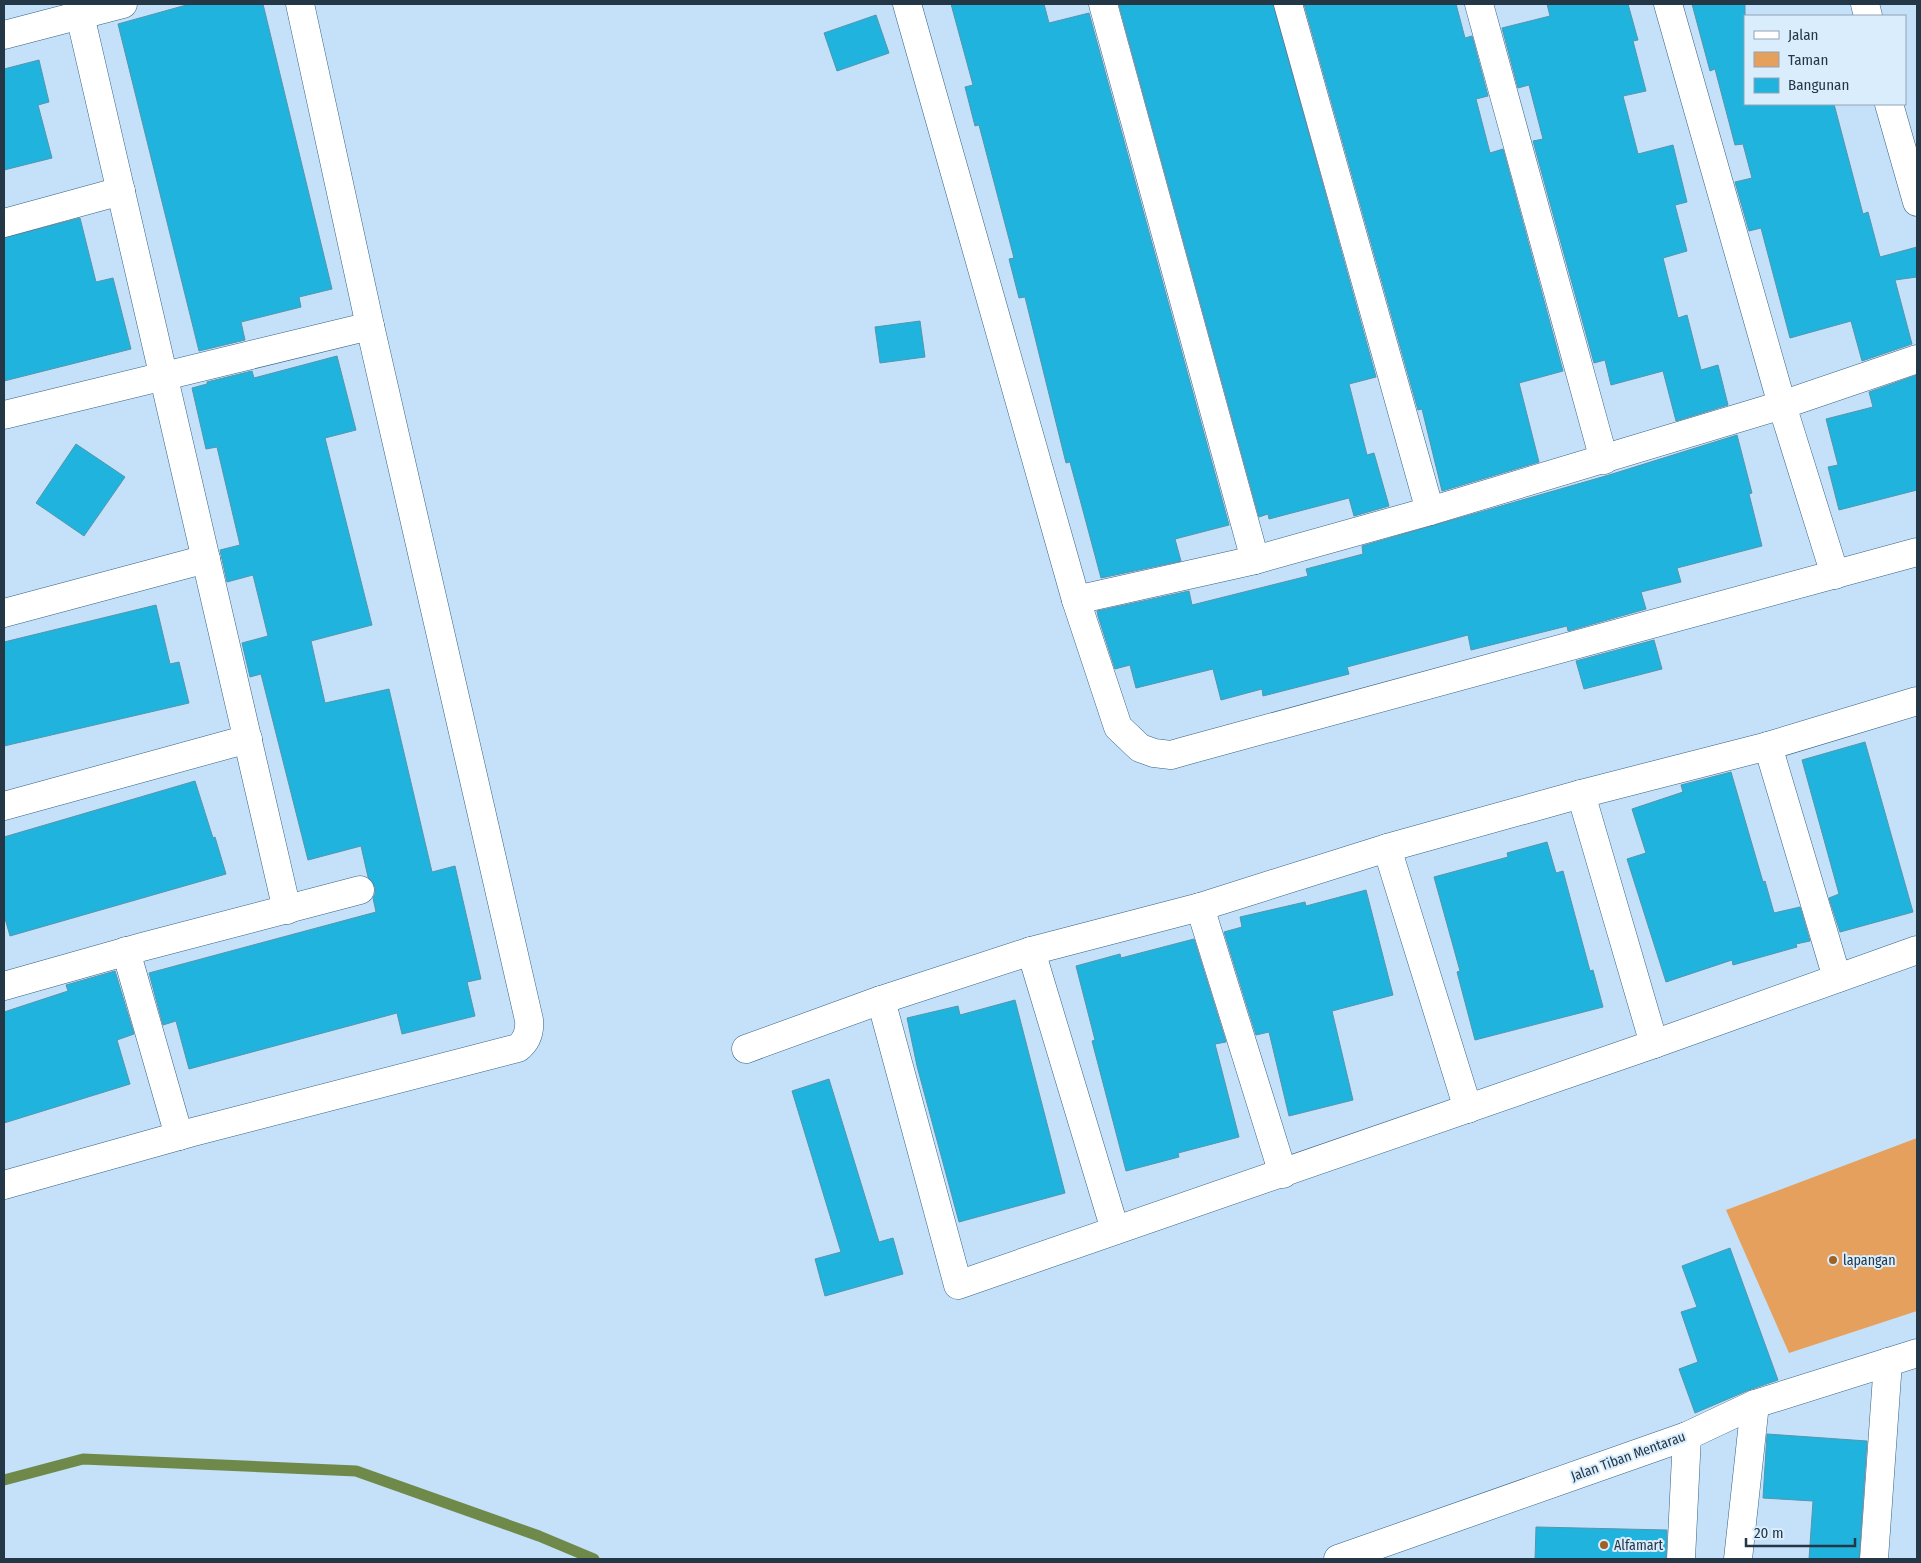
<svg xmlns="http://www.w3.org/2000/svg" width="1921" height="1563" viewBox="0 0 1921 1563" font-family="'Fira Sans Condensed',sans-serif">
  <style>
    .green { fill: #e5a05e }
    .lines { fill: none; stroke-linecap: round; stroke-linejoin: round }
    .stream { stroke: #6f894a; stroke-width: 11 }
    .building { fill: #20b3dd; stroke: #5596ae }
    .minor-casing { stroke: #346184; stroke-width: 29 }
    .minor { stroke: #fff; stroke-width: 28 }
    .poi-dot { fill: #9e6324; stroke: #daedfd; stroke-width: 2 }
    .labels { text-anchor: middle; stroke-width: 4; stroke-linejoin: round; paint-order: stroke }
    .poi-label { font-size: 14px; fill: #243747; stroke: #daedfd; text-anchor: start }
    .street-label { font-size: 14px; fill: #243747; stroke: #daedfd }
  </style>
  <rect width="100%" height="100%" fill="#c4e1f9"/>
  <!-- green -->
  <polygon class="green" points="1917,1138 1917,1311 1789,1353 1726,1210"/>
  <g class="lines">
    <!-- stream -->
    <polyline class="stream" points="4,1480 83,1459 356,1471 539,1536 594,1559"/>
  </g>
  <!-- building -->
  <g class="building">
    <polygon points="190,4 263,4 332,289 299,297 301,307 241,322 245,340 199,351 118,24"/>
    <polygon points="951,4 1044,4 1049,23 1089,13 1229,525 1175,539 1181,561 1101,578 1070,462 1066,463 1025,297 1019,298 1009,259 1014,258 979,125 975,126 965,87 973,85"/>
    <polygon points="1123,4 1273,4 1376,377 1349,384 1367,455 1374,453 1389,506 1354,516 1349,498 1269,519 1268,514 1259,517 1119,5"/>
    <polygon points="1304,4 1456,4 1465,38 1472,36 1488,96 1476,99 1490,153 1503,149 1563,371 1519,383 1539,462 1442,491 1422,409 1418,410"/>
    <polygon points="1547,4 1628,4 1638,40 1633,41 1646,91 1623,96 1638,154 1673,145 1687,202 1675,205 1687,251 1663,258 1678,318 1687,315 1701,370 1718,365 1728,405 1676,421 1663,371 1611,385 1605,360 1594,363 1533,141 1543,139 1529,85 1518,88 1502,28 1550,16"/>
    <polygon points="1692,4 1745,4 1745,104 1834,104 1863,214 1868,212 1880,257 1917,247 1917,277 1895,280 1912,344 1862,361 1851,321 1790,338 1761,228 1749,231 1735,182 1752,178 1743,144 1735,145 1715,69 1710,71"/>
    <polygon points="876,15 889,53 837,71 824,33"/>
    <polygon points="39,60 49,102 38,105 52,158 4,170 4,69"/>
    <polygon points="80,218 96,282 113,278 131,349 4,381 4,238"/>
    <polygon points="920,321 925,357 880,363 875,327"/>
    <polygon points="337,356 356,430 325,438 372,625 311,641 325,703 389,689 432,872 455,866 481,979 467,982 475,1016 402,1034 397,1013 189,1069 176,1021 163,1025 149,973 376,912 373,898 375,894 375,887 368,877 361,846 308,860 261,674 250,677 242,643 268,636 253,575 227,582 220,550 240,545 217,447 206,449 192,388 207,384 207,382 252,371 254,378"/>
    <polygon points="1917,375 1917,490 1839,510 1828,467 1838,465 1826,419 1873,407 1869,392"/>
    <polygon points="1737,435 1752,493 1749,494 1762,546 1677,568 1681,582 1641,592 1646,609 1568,631 1567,626 1471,650 1468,635 1347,667 1349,674 1263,696 1262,689 1221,700 1213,669 1136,688 1130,665 1115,669 1098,616 1097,611 1189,591 1192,605 1308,576 1306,569 1363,554 1362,546 1609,475"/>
    <polygon points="76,444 125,477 84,536 36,503"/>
    <polygon points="156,605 170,664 179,662 189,703 4,746 4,642"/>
    <polygon points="1654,640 1662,669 1584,689 1576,661"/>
    <polygon points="1865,742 1913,912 1840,932 1829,898 1839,894 1802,760"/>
    <polygon points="1731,772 1763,882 1765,881 1774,913 1800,907 1810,941 1796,944 1797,947 1733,965 1732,960 1666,982 1627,859 1646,853 1632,809 1683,792 1681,785"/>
    <polygon points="195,781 213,838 215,837 226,874 10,936 4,915 4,837"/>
    <polygon points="1547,842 1556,873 1563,871 1590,971 1593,970 1603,1007 1475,1040 1457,972 1460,971 1434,877 1508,857 1507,853"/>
    <polygon points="1366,890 1393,995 1332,1011 1353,1100 1289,1116 1269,1032 1256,1035 1224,932 1242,927 1240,917 1305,902 1306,906"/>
    <polygon points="1194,939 1226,1042 1215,1044 1239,1137 1178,1153 1179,1157 1126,1171 1092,1041 1095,1040 1076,966 1120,954 1121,958"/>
    <polygon points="115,971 134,1034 117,1040 130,1084 4,1123 4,1012 68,991 66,985"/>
    <polygon points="1015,1000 1065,1193 959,1222 917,1066 907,1018 958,1006 960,1015"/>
    <polygon points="829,1079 879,1242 893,1238 903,1274 825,1296 815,1259 841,1252 792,1091"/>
    <polygon points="1730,1248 1778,1380 1749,1390 1695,1413 1679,1369 1698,1362 1681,1312 1697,1307 1682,1266"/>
    <polygon points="1767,1434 1867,1441 1859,1559 1809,1559 1813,1501 1763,1498"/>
    <polygon points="1536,1527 1667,1530 1666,1559 1535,1559"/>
  </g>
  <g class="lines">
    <!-- minor casing -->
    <g class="minor-casing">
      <g id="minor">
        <polyline points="907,4 1076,600 1118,727 1140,748 1154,753 1171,755 1185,751 1917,552"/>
        <polyline points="1103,4 1255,560"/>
        <polyline points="1288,4 1430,511"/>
        <polyline points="1479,4 1604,460"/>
        <polyline points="1668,4 1782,405 1835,575"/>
        <polyline points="1865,4 1868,16"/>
        <polyline points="80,15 287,910"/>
        <polyline points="4,35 123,4"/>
        <polyline points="1889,104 1917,202"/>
        <polyline points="4,223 121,191"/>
        <polyline points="4,415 370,326"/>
        <polyline points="1076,600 1255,560 1430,511 1782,405 1917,359"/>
        <polyline points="4,613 206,559"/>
        <polyline points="1768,746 1837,978"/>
        <polyline points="1581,794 1654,1044"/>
        <polyline points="4,806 248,739"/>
        <polyline points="1387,848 1468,1109"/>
        <polyline points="1200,907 1283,1174"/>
        <polyline points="126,951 179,1136"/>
        <polyline points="1031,951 1115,1230"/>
        <polyline points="4,986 142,947 360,890"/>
        <polyline points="881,1000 958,1285 1654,1044 1917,950"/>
        <polyline points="746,1049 881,1000 1031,951 1200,907 1387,848 1581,794 1768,746 1917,701"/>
        <path d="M4,1185L193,1132L518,1048C527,1041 530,1031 529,1020L370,326L300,4"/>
        <polyline points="1338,1559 1687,1436 1755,1404 1917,1353"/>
        <polyline points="1681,1559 1687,1436"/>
        <polyline points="1738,1559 1755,1404"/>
        <polyline points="1874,1559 1888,1362"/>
      </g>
    </g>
    <!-- minor -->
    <use href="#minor" class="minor"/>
  </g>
  <!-- markers -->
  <g class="poi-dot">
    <circle cx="1833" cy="1260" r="5"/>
    <circle cx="1604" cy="1545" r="5"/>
  </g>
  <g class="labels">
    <!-- poi labels -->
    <g class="poi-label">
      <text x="1843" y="1265">lapangan</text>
      <text x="1614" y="1550">Alfamart</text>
    </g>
    <!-- street labels -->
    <g class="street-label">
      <text transform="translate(1628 1456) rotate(-20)" y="5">Jalan Tiban Mentarau</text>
    </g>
  </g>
  <!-- border -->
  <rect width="1921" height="1563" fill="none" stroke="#243747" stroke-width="10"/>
  <!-- legend -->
  <rect x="1744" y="15" width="162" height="90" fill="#daedfd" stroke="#91a4b4"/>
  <rect x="1754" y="31" width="25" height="8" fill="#ffffff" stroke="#91a4b4"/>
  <text x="1788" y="40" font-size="15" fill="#243747">Jalan</text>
  <rect x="1754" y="52" width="25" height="15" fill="#e5a05e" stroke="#91a4b4"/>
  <text x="1788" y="65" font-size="15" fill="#243747">Taman</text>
  <rect x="1754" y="78" width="25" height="15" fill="#20b3dd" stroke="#91a4b4"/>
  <text x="1788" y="90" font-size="15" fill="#243747">Bangunan</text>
  <!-- scale -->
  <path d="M1746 1538v8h109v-8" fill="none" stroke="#243747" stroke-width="2.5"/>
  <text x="1754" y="1538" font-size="15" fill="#243747" stroke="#daedfd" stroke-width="4" paint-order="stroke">20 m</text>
</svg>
